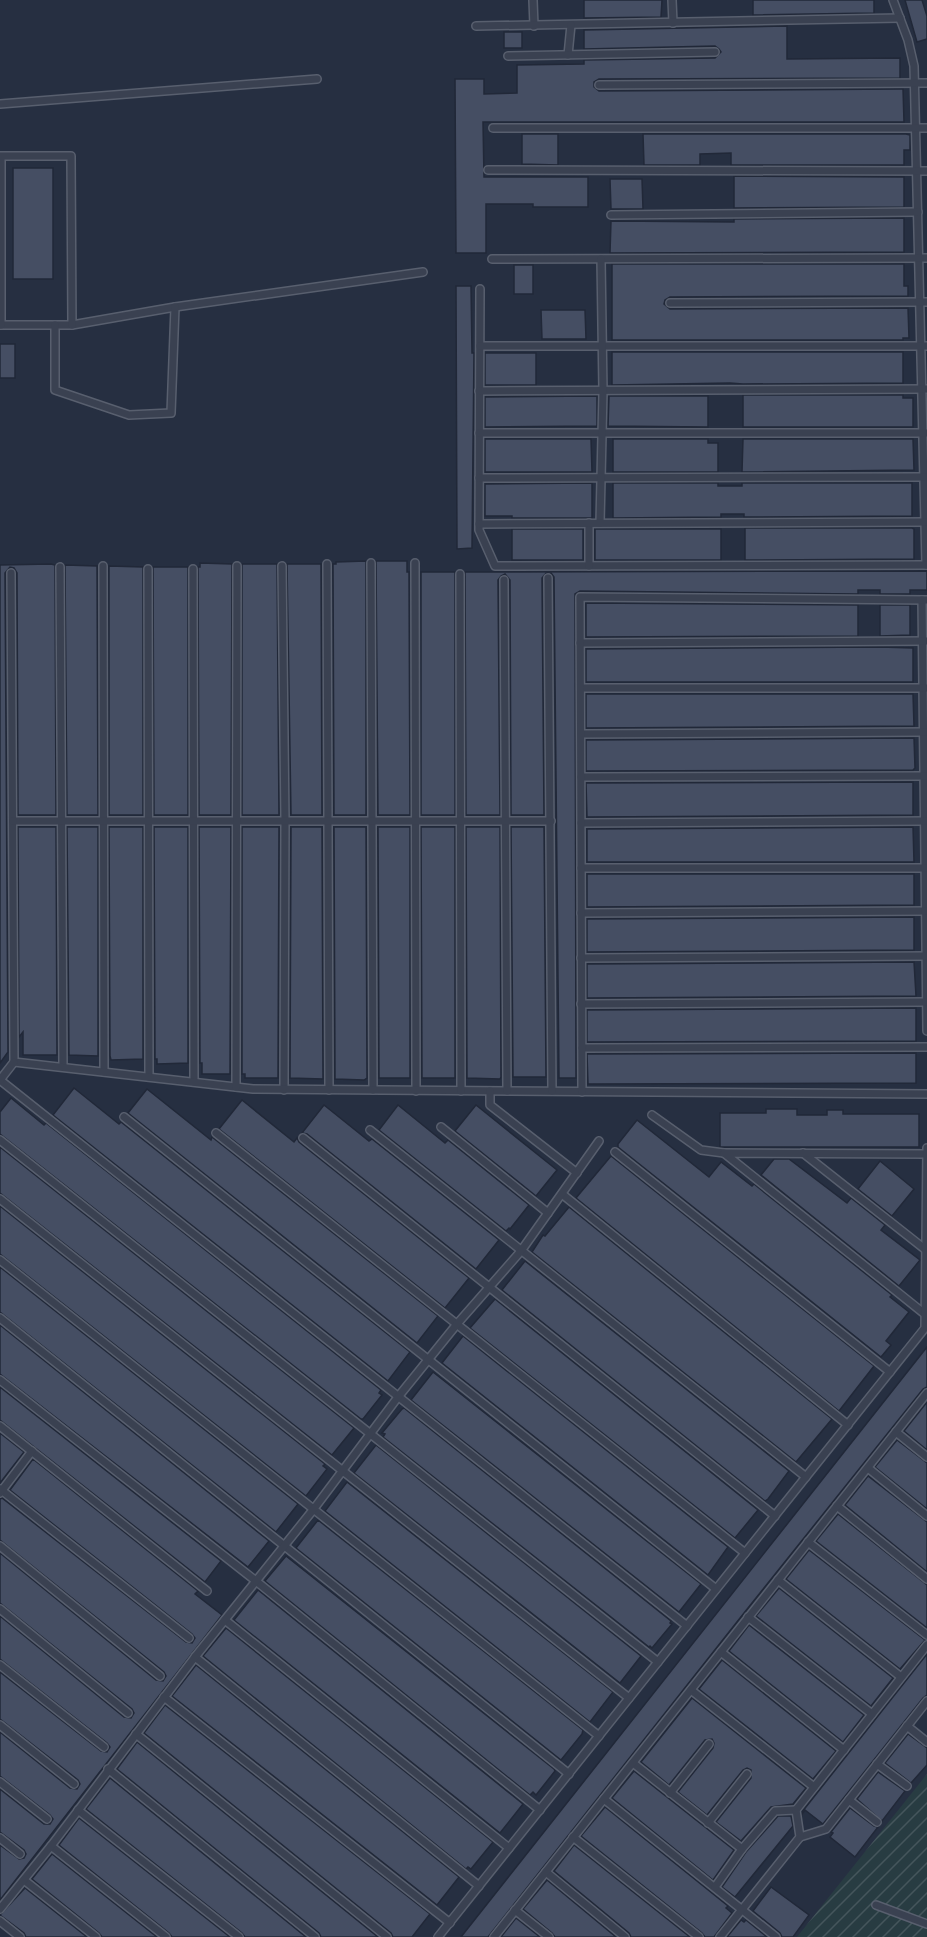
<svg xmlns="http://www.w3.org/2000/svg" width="927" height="1937" viewBox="0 0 927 1937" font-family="'Alegreya Sans',sans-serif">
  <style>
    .garden { fill: url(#garden-furrows) }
    .building { fill: #454e63; stroke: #212838; stroke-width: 1.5 }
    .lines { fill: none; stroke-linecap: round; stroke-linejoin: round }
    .service-casing { stroke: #585f6e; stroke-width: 10 }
    .service { stroke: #3a4151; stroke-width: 7 }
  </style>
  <defs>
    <pattern id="garden-furrows" width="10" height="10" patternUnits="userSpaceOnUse" patternTransform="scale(1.5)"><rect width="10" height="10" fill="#283c42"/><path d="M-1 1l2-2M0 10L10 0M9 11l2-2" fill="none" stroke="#45565c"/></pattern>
  </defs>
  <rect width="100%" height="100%" fill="#262f41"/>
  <!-- garden -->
  <polygon class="garden" points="927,1774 927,1937 797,1937"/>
  <!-- building -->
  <g class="building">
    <polygon points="584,0 662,0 661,17 584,18"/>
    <polygon points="753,0 874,0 874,13 753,15"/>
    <polygon points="905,0 922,0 927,16 927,39 917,42"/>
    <polygon points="787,26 787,59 900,58 900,78 599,79 594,82 594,87 599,91 900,89 903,89 904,122 483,122 484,177 588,177 588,207 533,207 533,204 486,204 486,253 456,253 455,79 484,79 484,94 517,93 517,65 584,64 584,60 715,58 721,52 719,49 715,46 584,49 584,30"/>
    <rect x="504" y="32" width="18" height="16"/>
    <polygon points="522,134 558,134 558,165 522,164"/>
    <polygon points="643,134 906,134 910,135 910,150 904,150 904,165 731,165 731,153 700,154 700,165 644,165"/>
    <rect x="13" y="168" width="40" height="111"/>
    <polygon points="734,176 904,177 904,207 734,208"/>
    <polygon points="610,179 642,179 643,209 611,209"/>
    <polygon points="904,218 904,252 610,253 611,221 734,222 734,219"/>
    <polygon points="612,264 904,264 904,286 908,286 908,296 670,297 665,300 664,304 670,309 908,308 909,338 903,338 903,340 612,340"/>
    <rect x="514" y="265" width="19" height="29"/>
    <polygon points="456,286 471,286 472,353 474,353 472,548 457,549"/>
    <polygon points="541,310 585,310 586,339 542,339"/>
    <rect x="0" y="344" width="15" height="34"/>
    <polygon points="612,352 903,352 903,383 743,384 730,383 612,385"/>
    <rect x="485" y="353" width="51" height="32"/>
    <polygon points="743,395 903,395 903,398 913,398 913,427 743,427"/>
    <polygon points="597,396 597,426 485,427 485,397"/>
    <polygon points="609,396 708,396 708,427 608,426"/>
    <polygon points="485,439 591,439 592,472 485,472"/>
    <polygon points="613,439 708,439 708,443 718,443 718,472 613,472"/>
    <polygon points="743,439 913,439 914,470 742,472"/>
    <polygon points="592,483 592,518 512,518 512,516 485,516 485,484"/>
    <polygon points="613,483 718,483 718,486 742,486 742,483 912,483 912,516 744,517 744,514 721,514 721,517 613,518"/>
    <polygon points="745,528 912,528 914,529 914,559 745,560"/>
    <rect x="512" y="529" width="71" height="31"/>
    <rect x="595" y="529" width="126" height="31"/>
    <polygon points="366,561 366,815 334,815 333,564 336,564 336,562"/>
    <polygon points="376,561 407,561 407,572 409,572 410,815 378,815"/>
    <polygon points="200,563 232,564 231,815 199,815 198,567 200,567"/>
    <polygon points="51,564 55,565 56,815 18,815 17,573 14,568 10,567 5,573 8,1052 0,1063 0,565"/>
    <polygon points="242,564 277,564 279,815 242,815"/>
    <polygon points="287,564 321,564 322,815 291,815"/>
    <polygon points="65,565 97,566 98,815 67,815"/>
    <polygon points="109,566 143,567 143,815 109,815"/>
    <polygon points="153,567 188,567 188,815 154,815"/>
    <polygon points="927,571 927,590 910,590 910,594 880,594 880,590 858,590 858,594 580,591 575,594 576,1078 559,1078 554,577 551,573 547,572 542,578 544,815 511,815 510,580 505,574 501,576 498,580 500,815 466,815 465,572"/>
    <rect x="421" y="572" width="34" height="243"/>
    <polygon points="586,603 858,605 858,636 586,637"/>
    <polygon points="880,605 910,605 910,635 880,636"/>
    <polygon points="880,647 913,648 913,682 586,682 586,649"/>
    <polygon points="586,694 913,694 914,726 586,728"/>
    <polygon points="914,738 915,768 913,770 586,771 586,740"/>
    <polygon points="913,782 913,815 587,817 586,783"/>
    <polygon points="18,827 56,827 57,1055 23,1055 23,1032 19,1037"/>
    <polygon points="67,827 98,827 98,1056 69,1055"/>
    <polygon points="109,827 143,827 143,1059 111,1060 110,1056"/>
    <polygon points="154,827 188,827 188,1063 157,1064 157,1059 155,1059"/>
    <polygon points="199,827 231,827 230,1074 202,1074 202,1063 200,1063"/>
    <polygon points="242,827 279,827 278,1078 245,1078 245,1074 242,1074"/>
    <polygon points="291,827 322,827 323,1079 290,1078"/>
    <polygon points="334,827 366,827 367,1078 364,1080 335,1079"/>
    <polygon points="378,827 410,827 410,1078 379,1078"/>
    <polygon points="421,827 455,827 455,1078 422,1078"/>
    <polygon points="466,827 500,827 501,1077 500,1079 467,1078"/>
    <polygon points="511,827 544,827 546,1077 513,1077"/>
    <polygon points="913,827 914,862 587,862 587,829"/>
    <polygon points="587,874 914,874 914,905 587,907"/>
    <polygon points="914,917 914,950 587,952 587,919"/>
    <polygon points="914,962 916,996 587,998 587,964"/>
    <polygon points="916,1008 916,1041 587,1042 587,1010"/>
    <polygon points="916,1053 916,1083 588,1084 587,1054"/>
    <polygon points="74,1088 119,1124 121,1122 410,1352 388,1381 53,1115"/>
    <polygon points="147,1089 211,1140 212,1137 438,1316 417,1343 128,1113"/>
    <polygon points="11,1098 44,1125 46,1123 381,1390 379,1393 382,1395 363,1419 361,1419 0,1134 0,1112"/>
    <polygon points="242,1100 294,1142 297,1138 299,1142 469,1278 445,1308 219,1129"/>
    <polygon points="324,1105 369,1141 372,1139 499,1240 476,1269 307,1134 302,1133"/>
    <polygon points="398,1105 445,1143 448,1140 529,1205 510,1229 509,1228 506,1231 379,1130"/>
    <polygon points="476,1105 557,1170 536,1196 455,1131"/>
    <polygon points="766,1109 797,1109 797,1115 827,1115 827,1110 843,1110 843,1114 919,1114 919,1147 720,1147 720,1113 766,1113"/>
    <polygon points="637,1120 709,1177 721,1162 752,1186 754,1184 892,1295 890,1297 909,1312 886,1341 891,1345 881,1357 618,1147 618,1144"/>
    <polygon points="0,1147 354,1428 332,1455 0,1193"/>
    <polygon points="611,1156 874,1366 839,1411 576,1198"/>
    <polygon points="774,1159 789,1159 847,1203 851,1198 885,1225 881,1230 920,1260 899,1286 761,1175"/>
    <polygon points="880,1161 914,1189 892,1216 858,1189"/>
    <polygon points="0,1206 325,1464 323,1466 327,1469 306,1496 0,1254"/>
    <polygon points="569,1207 832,1419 796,1462 532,1252 543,1235 545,1236"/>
    <polygon points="525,1261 789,1471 768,1499 765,1501 502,1290"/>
    <polygon points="0,1267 298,1504 276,1532 0,1312"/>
    <polygon points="495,1299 758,1510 735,1538 470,1328"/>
    <polygon points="0,1325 269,1541 248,1567 0,1374"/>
    <polygon points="463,1336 728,1547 708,1575 442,1363"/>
    <polygon points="927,1347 927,1387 923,1389 744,1613 488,1937 461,1937"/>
    <polygon points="433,1372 701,1584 679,1612 411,1400"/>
    <polygon points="0,1387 221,1561 205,1582 0,1420"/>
    <polygon points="927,1402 927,1450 904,1431"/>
    <polygon points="404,1408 671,1621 670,1623 672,1624 652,1648 650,1646 649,1647 383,1437 385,1434 382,1433 402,1409"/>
    <polygon points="0,1433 24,1452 0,1483"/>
    <polygon points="897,1440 927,1463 927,1509 875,1467"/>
    <polygon points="376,1445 641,1656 620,1683 354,1473"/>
    <polygon points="33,1459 198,1591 195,1594 222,1615 0,1900 0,1845 19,1859 24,1858 26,1854 24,1850 0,1832 0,1789 44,1824 50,1824 53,1819 50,1815 0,1776 0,1732 70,1788 77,1789 80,1784 78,1780 0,1719 0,1672 101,1751 107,1752 110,1747 107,1743 0,1659 0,1616 124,1717 131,1718 134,1713 132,1709 0,1603 0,1553 156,1680 163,1681 166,1676 164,1672 0,1540 0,1499 2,1498 186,1642 192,1643 195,1638 192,1634 10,1490"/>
    <polygon points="868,1476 927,1522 927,1572 845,1505"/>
    <polygon points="347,1482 613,1692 590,1722 325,1511"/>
    <polygon points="838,1514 927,1585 927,1628 816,1541"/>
    <polygon points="318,1520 583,1730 582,1734 561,1760 296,1548"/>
    <polygon points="809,1550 925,1640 900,1669 786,1579"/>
    <polygon points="286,1556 554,1769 555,1771 536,1795 533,1792 530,1795 265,1581"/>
    <polygon points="779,1588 893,1678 871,1706 756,1616"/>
    <polygon points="258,1590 523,1804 500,1833 234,1620"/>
    <polygon points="749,1625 864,1715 843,1742 729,1651"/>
    <polygon points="226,1628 493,1842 471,1869 468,1867 466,1869 203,1656"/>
    <polygon points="927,1654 927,1695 923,1698 823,1824 805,1810 802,1814 802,1812"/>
    <polygon points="722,1660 836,1751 813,1779 699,1689"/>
    <polygon points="196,1665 459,1877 437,1905 172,1696"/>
    <polygon points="692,1698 806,1788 793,1804 771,1807 741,1841 716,1822 751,1778 751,1770 747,1768 743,1770 707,1815 678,1792 713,1748 714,1743 712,1739 705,1740 669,1785 641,1762"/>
    <polygon points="165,1705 430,1914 412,1937 393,1937 391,1933 144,1733"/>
    <polygon points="908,1734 927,1748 927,1765 911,1783 885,1763"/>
    <polygon points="137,1742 378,1937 321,1937 319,1933 117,1769"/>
    <polygon points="634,1771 734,1850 713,1880 612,1798"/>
    <polygon points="878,1772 905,1791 882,1821 857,1799"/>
    <polygon points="110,1778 306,1937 245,1937 242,1933 86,1809"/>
    <polygon points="605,1807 728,1906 726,1908 732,1913 714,1937 705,1937 702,1933 581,1836"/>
    <polygon points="850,1808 874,1826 878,1827 855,1857 830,1837 833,1833 831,1832"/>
    <polygon points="778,1816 791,1816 793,1826 735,1897 722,1887 746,1852"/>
    <polygon points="79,1818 230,1937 172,1937 169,1933 59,1845"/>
    <polygon points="574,1845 690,1937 631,1937 629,1933 554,1871"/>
    <polygon points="52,1854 157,1937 102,1937 99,1933 32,1879"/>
    <polygon points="547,1880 616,1937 555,1937 552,1933 523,1909"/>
    <polygon points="771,1887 809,1915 793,1937 782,1937 780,1933 753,1911"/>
    <polygon points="25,1888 87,1937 26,1937 24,1933 0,1915"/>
    <polygon points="516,1918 540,1937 501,1937"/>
    <polygon points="741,1920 744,1922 746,1920 767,1937 727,1937"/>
  </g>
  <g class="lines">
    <!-- service casing -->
    <g class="service-casing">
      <g id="service">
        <polyline points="533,0 534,26"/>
        <polyline points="672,0 673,23"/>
        <polyline points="893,0 908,40 914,66 926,565"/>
        <polyline points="476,26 900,18"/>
        <polyline points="568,55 571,25"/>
        <polyline points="508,56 715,52"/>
        <polyline points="599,85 927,83"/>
        <polyline points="0,104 317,79"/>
        <polyline points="493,128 927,128"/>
        <polyline points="488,170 927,171"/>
        <polyline points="611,215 918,212"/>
        <polyline points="492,259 927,258"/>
        <polyline points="480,289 479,530 495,566 927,565"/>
        <polyline points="670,303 927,302"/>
        <polyline points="0,325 72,325 175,307 423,272"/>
        <polyline points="1,325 1,156 71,156 72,325"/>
        <polyline points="55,325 55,390 129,415 171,413 175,307"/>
        <polyline points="480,346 927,346"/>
        <polyline points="479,391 927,389"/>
        <polyline points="479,433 927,433"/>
        <polyline points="479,478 926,477"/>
        <polyline points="589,523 589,566"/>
        <polyline points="600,523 603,391 601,259"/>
        <polyline points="479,524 927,522"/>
        <polyline points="371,563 373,1090"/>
        <polyline points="415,563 416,1091"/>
        <polyline points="327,564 329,1090"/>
        <polyline points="103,566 104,1072"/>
        <polyline points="282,566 285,821 284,1090"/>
        <polyline points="60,567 63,1067"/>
        <polyline points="148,569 149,1077"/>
        <polyline points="193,569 194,1082"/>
        <polyline points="11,573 14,1062 253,1089 927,1094"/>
        <polyline points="460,574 461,1091"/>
        <polyline points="548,578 552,1091"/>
        <polyline points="504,580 507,1091"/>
        <polyline points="922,600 927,1031"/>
        <polyline points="580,643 927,641"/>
        <polyline points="581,688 926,688"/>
        <polyline points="581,734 926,732"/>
        <polyline points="581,777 926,776"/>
        <polyline points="13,821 551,821"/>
        <polyline points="581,823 926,821"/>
        <polyline points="581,868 927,868"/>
        <polyline points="581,913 927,911"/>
        <polyline points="581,958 927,956"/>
        <polyline points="581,1004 927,1002"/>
        <polyline points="582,1048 927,1047"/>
        <polyline points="0,1080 687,1626"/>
        <polyline points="0,1080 14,1062"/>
        <polyline points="236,1087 237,566"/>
        <polyline points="490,1091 490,1105 577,1173"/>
        <polyline points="582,1092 580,597 927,600"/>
        <polyline points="652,1115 701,1150 724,1153"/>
        <polyline points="124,1117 716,1589"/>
        <polyline points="441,1127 548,1213"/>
        <polyline points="370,1130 806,1477"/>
        <polyline points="216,1133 745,1553"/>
        <polyline points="303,1138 775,1516"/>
        <polyline points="0,1140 658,1662"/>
        <polyline points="615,1152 890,1372"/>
        <polyline points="803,1153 926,1250"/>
        <polyline points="562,1194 848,1425"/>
        <polyline points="0,1199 629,1698"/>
        <polyline points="0,1260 599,1736"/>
        <polyline points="926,1315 724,1153 927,1154"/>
        <polyline points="0,1318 569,1774"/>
        <polyline points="0,1380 256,1581 540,1810"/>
        <polyline points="0,1426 207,1591"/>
        <polyline points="896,1432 927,1457"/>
        <polyline points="868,1468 927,1516"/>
        <polyline points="0,1489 189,1638"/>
        <polyline points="0,1493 32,1451"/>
        <polyline points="837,1506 927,1579"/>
        <polyline points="808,1542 927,1635"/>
        <polyline points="0,1546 160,1676"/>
        <polyline points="778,1580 901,1677"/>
        <polyline points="0,1609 128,1713"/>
        <polyline points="748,1617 872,1714"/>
        <polyline points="225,1620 509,1848"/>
        <polyline points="721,1652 844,1750"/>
        <polyline points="195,1657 479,1886"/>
        <polyline points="0,1665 104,1747"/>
        <polyline points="691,1690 814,1787"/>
        <polyline points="164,1697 450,1923"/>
        <polyline points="0,1725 74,1784"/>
        <polyline points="907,1726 927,1742"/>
        <polyline points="136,1734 387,1937"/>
        <polyline points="633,1763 742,1849"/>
        <polyline points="877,1764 907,1786"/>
        <polyline points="108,1769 315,1937"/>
        <polyline points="0,1782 47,1819"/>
        <polyline points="670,1793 709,1744"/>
        <polyline points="604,1799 776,1937"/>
        <polyline points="849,1800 877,1822"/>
        <polyline points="78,1810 239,1937"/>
        <polyline points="708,1823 747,1774"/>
        <polyline points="573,1837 699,1937"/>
        <polyline points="800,1837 826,1829 927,1701"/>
        <polyline points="0,1838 20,1854"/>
        <polyline points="51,1846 166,1937"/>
        <polyline points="546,1872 625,1937"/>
        <polyline points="24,1880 96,1937"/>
        <polyline points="715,1887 742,1849 775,1811 796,1810"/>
        <polyline points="876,1905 927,1924"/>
        <polyline points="0,1909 51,1846 195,1657 313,1510 398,1397 457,1324 521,1251 599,1141"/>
        <polyline points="515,1910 549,1937"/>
        <polyline points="0,1921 20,1937"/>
        <polyline points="438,1937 925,1328 927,1148"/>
        <polyline points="494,1937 927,1393"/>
        <polyline points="720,1937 800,1837 796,1810 927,1645"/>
      </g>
    </g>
    <!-- service -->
    <use href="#service" class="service"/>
  </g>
</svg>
